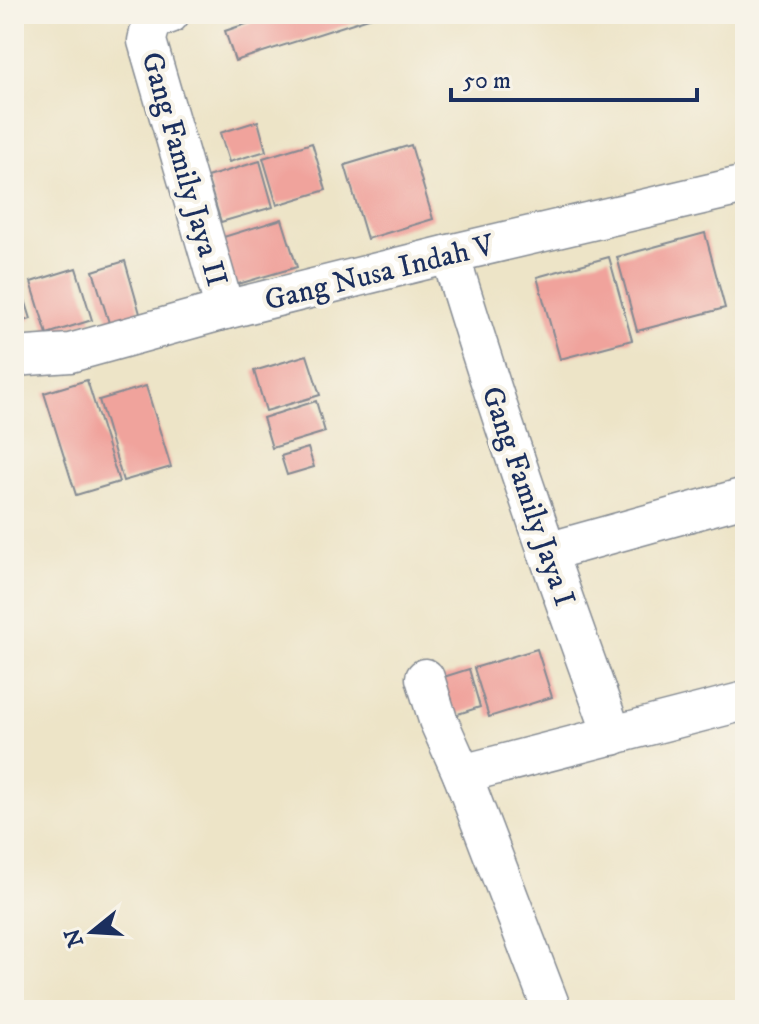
<svg xmlns="http://www.w3.org/2000/svg" width="759" height="1024" viewBox="0 0 759 1024" font-family="'IM FELL DW Pica',serif">
  <style>
    .building { fill: #f0a39c }
    .lines { fill: none; stroke-linecap: round; stroke-linejoin: round }
    .minor-casing { stroke: #848a92; stroke-width: 41 }
    .minor { stroke: #fff; stroke-width: 38 }
    .labels { text-anchor: middle; stroke-width: 8; stroke-linejoin: round; paint-order: stroke }
    .street-label { font-size: 30px; fill: #1b2f5e; stroke: #f7f3e8 }
  </style>
  <rect width="100%" height="100%" fill="#f7f3e8"/>
  <filter id="ink" filterUnits="userSpaceOnUse"><feTurbulence type="fractalNoise" baseFrequency=".0125" numOctaves="2"/><feDisplacementMap in="SourceGraphic" scale="16" xChannelSelector="R" yChannelSelector="G"/><feConvolveMatrix kernelMatrix="1 2 1 2 8 2 1 2 1" color-interpolation-filters="sRGB"/></filter>
  <filter id="wash" filterUnits="userSpaceOnUse"><feTurbulence type="fractalNoise" baseFrequency=".006" numOctaves="4" result="noise"/><feDisplacementMap in="SourceGraphic" scale="32" xChannelSelector="R" yChannelSelector="G"/><feGaussianBlur stdDeviation="1.8" result="paint"/><feColorMatrix in="noise" values="0 0 0 0 0 0 0 0 0 0 0 0 0 0 0 0 0 1.4 0 .05"/><feComposite in="paint" operator="in"/></filter>
  <g filter="url(#wash)">
    <rect width="100%" height="100%" fill="#ede4c7"/>
    <g id="blocks">
      <!-- building -->
      <g class="building">
        <polygon points="276,14 377,14 378,15 235,61 225,31"/>
        <polygon points="745,52 745,80 744,80 737,55"/>
        <polygon points="258,121 266,151 229,162 220,133"/>
        <polygon points="312,143 326,190 277,205 263,158"/>
        <polygon points="411,145 433,219 367,239 345,165"/>
        <polygon points="260,161 273,207 221,222 207,177"/>
        <polygon points="282,219 297,267 228,287 214,240"/>
        <polygon points="705,233 725,308 637,331 617,257"/>
        <polygon points="609,257 632,340 560,359 537,277"/>
        <polygon points="125,261 141,317 110,326 93,271"/>
        <polygon points="14,264 31,319 14,324"/>
        <polygon points="76,268 92,320 47,334 31,282"/>
        <polygon points="307,355 320,395 266,411 254,371"/>
        <polygon points="87,380 119,482 76,495 44,393"/>
        <polygon points="146,386 171,467 123,481 99,400"/>
        <polygon points="316,401 325,432 272,448 263,418"/>
        <polygon points="308,448 314,467 287,475 281,456"/>
        <polygon points="537,649 552,697 489,717 474,668"/>
        <polygon points="469,669 480,707 442,719 431,681"/>
      </g>
    </g>
  </g>
  <g filter="url(#ink)">
    <use href="#blocks" fill-opacity="0" stroke="#848a92" stroke-width="2"/>
    <g class="lines">
      <!-- minor casing -->
      <g class="minor-casing">
        <g id="minor">
          <path d="M170,14C153,19 150,25 147,41L225,310"/>
          <path d="M450,254C499,417 555,577 613,736"/>
          <polyline points="14,357 70,353 225,310 450,254 745,185"/>
          <polyline points="547,552 745,497"/>
          <polyline points="425,678 438,720 462,774 552,1010"/>
          <polyline points="462,774 745,701"/>
        </g>
      </g>
      <!-- minor -->
      <use href="#minor" class="minor"/>
    </g>
  </g>
  <g class="labels">
    <!-- street labels -->
    <g class="street-label">
      <text transform="translate(185 169) rotate(74)" y="10">Gang Family Jaya II</text>
      <text transform="translate(379 272) rotate(-14)" y="10">Gang Nusa Indah V</text>
      <text transform="translate(529 496) rotate(71)" y="10">Gang Family Jaya I</text>
    </g>
  </g>
  <!-- margin -->
  <rect width="759" height="1024" fill="none" stroke="#f7f3e8" stroke-width="48"/>
  <!-- north arrow -->
  <g transform="translate(92 932) rotate(252)" stroke="#f7f3e8" stroke-width="6" paint-order="stroke">
  <path d="M0-6L14 30L0 20L-14 30Z" fill="#1b2f5e"/>
  <text y="-12" font-size="22" font-weight="bold" text-anchor="middle" fill="#1b2f5e">N</text>
  </g>
  <!-- scale -->
  <path d="M451 88v12h246v-12" fill="none" stroke="#1b2f5e" stroke-width="4"/>
  <text x="463" y="88" font-size="24" fill="#1b2f5e" stroke="#f7f3e8" stroke-width="6" paint-order="stroke">50 m</text>
</svg>
